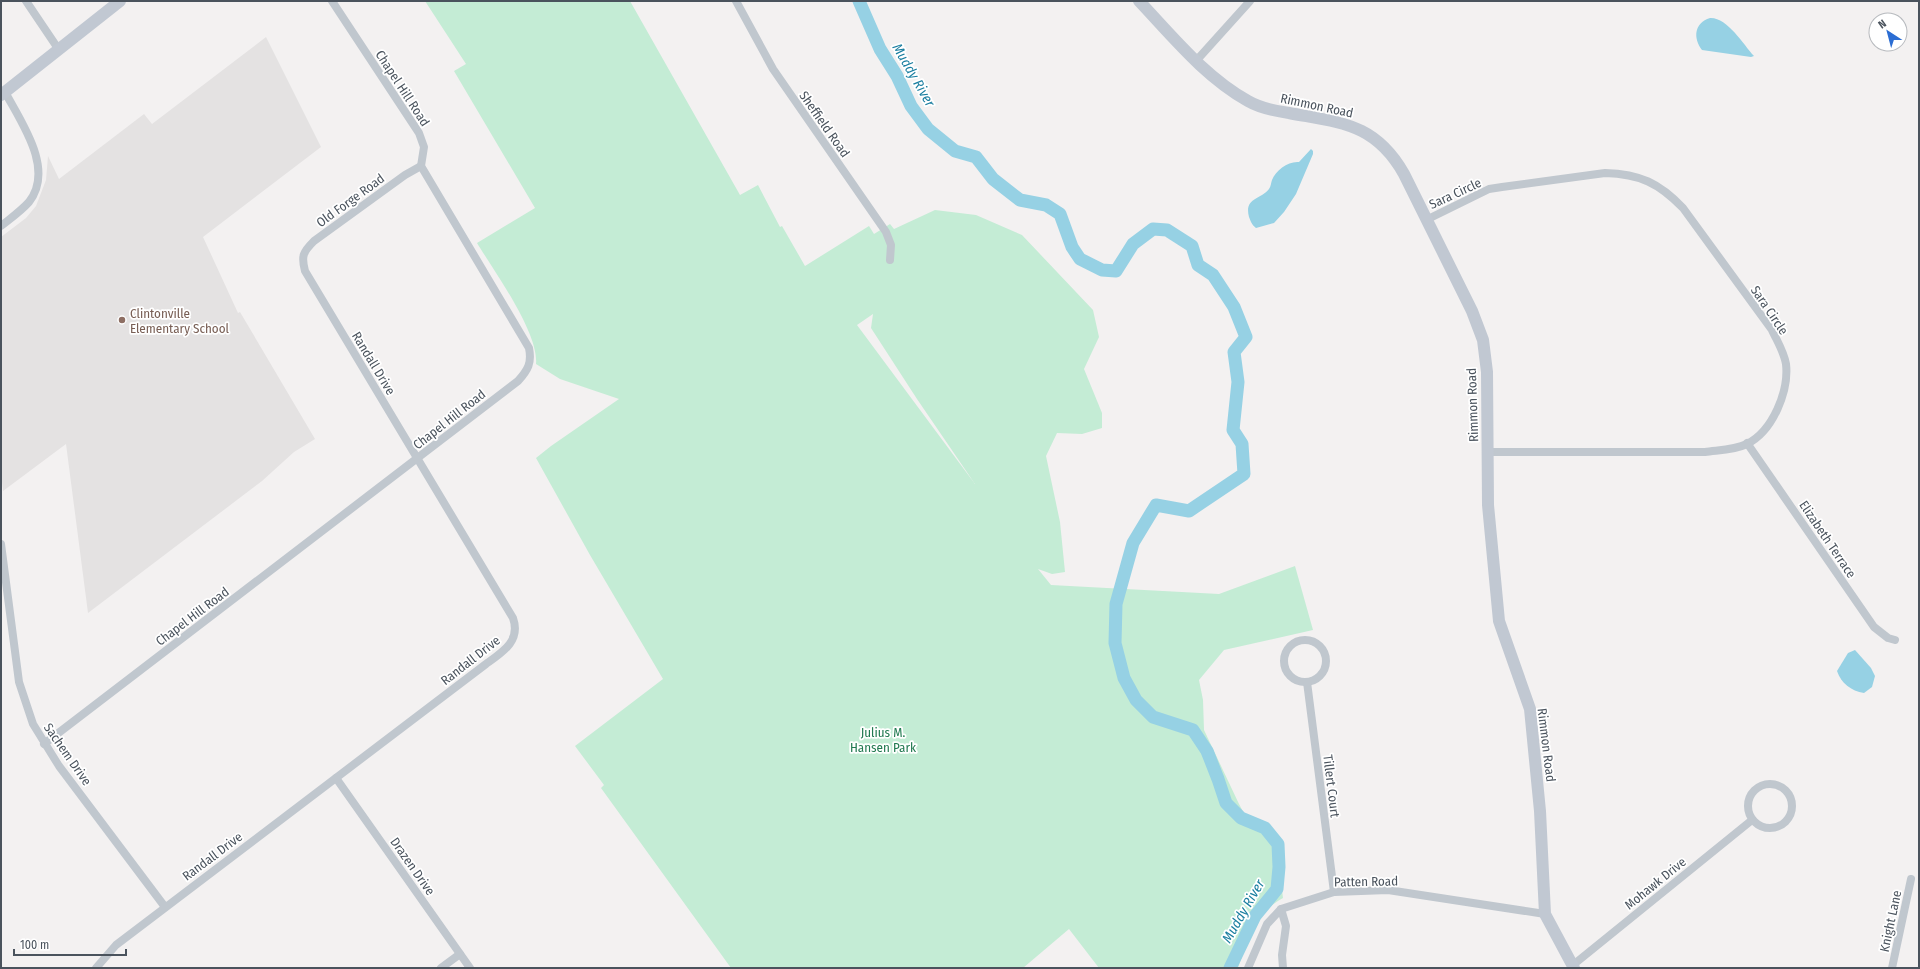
<svg xmlns="http://www.w3.org/2000/svg" width="1920" height="969" viewBox="0 0 1920 969" font-family="'Fira Sans Condensed',sans-serif">
  <style>
    .education { fill: #e4e2e2 }
    .green { fill: #c4ecd5; fill-rule: evenodd }
    .water { fill: #96d1e4 }
    .lines { fill: none; stroke-linecap: round; stroke-linejoin: round }
    .river { stroke: #96d1e4; stroke-width: 13 }
    .street { stroke: #c0c7ce; stroke-width: 8 }
    .secondary { stroke: #c1c8d2; stroke-width: 12 }
    .education-dot { fill: #8d6e63; stroke: #fff; stroke-width: 1.5 }
    .labels { text-anchor: middle; stroke-width: 3.5; stroke-linejoin: round; paint-order: stroke }
    .street-label { font-size: 13px; fill: #4a535d; stroke: #fff }
    .education-label { font-size: 13px; fill: #785e54; stroke: #fff; text-anchor: start }
    .park-label { font-size: 13px; fill: #217950; stroke: #fff }
    .water-label { font-size: 14px; font-style: italic; fill: #1a7ea0; stroke: #fff }
  </style>
  <rect width="100%" height="100%" fill="#f3f1f1"/>
  <!-- education -->
  <polygon class="education" points="266,37 321,147 203,237 238,313 240,312 315,439 294,452 262,481 88,613 66,444 3,491 1,473 1,237 26,218 36,206 46,180 48,156 59,179 144,114 152,124"/>
  <!-- green -->
  <path class="green" d="M425,1H630L740,195L758,185L780,227L782,226L805,266L869,226L874,234L890,224L894,229L935,210L976,215L1022,235L1093,310L1099,337L1084,369L1102,413V428L1082,434L1057,433L1046,456L1060,522L1065,572L1052,574L1038,569L1051,585L1219,594L1295,566L1313,630L1224,650L1199,680L1203,700L1204,730L1239,804L1247,819L1275,836L1283,898C1256,912 1248,941 1238,968H1099L1069,929L1023,968H731L601,788L604,785L575,746L663,679L590,555L536,458L551,446L619,399L560,379L536,364C539,333 494,271 477,243L535,208L454,71L466,64ZM873,314L871,328L917,399L975,484L857,325Z"/>
  <!-- water -->
  <g class="water">
    <path d="M1710,18C1727,17 1743,44 1754,56L1751,57L1702,50C1693,38 1694,23 1710,18Z"/>
    <path d="M1311,149L1313,151V154L1296,194L1284,212L1274,223L1256,228C1252,225 1251,222 1249,217C1244,198 1260,200 1269,189C1271,186 1271,183 1272,180C1276,170 1288,161 1299,162Z"/>
    <path d="M1855,650L1871,668L1875,676L1872,687L1864,693C1851,691 1841,683 1837,671L1848,653Z"/>
  </g>
  <g class="lines">
    <!-- river -->
    <polyline class="river" points="859,1 880,49 897,76 911,106 928,129 955,151 976,157 993,179 1020,200 1046,205 1060,214 1072,247 1080,259 1102,270 1116,271 1133,244 1153,229 1167,230 1192,246 1198,265 1213,275 1234,307 1246,337 1234,352 1238,382 1233,430 1242,444 1244,474 1189,511 1156,505 1133,543 1116,604 1115,643 1124,678 1136,700 1153,717 1193,730 1207,751 1218,779 1226,803 1241,818 1265,828 1278,844 1279,867 1277,889 1255,916 1230,968"/>
    <!-- street -->
    <g class="street">
      <polyline points="26,1 59,50"/>
      <polyline points="736,1 773,69 886,232 891,245 890,260"/>
      <polyline points="1196,61 1250,1"/>
      <path d="M1428,219L1489,189L1502,187L1605,173C1640,174 1659,183 1683,208L1772,330C1777,341 1784,352 1786,364C1789,391 1773,431 1747,444C1734,450 1719,450 1705,452H1488"/>
      <path d="M1,226C11,218 21,211 29,202C55,169 21,122 5,92"/>
      <polyline points="1747,443 1874,627 1888,638 1895,640"/>
      <polyline points="1,544 19,682 33,724 59,766 165,907"/>
      <circle cx="1305" cy="661" r="21"/>
      <polyline points="1307,682 1334,892"/>
      <path d="M44,744L518,381C528,370 532,363 529,348L421,166L424,147L419,133L332,1"/>
      <polyline points="336,778 470,968"/>
      <circle cx="1770" cy="806" r="22"/>
      <polyline points="1281,909 1286,926 1282,955 1283,968"/>
      <polyline points="1573,965 1752,820"/>
      <path d="M96,968L116,945L486,664C503,652 521,641 513,618L305,271C301,256 303,252 314,241L405,175L421,166"/>
      <polyline points="441,968 460,954"/>
      <polyline points="1248,968 1267,924 1281,909 1334,892 1388,890 1545,914"/>
      <polyline points="1892,968 1911,879"/>
    </g>
    <!-- secondary -->
    <g class="secondary">
      <path d="M1139,1C1173,37 1205,77 1248,101C1260,108 1275,111 1289,113C1341,123 1375,123 1404,174L1472,311L1483,340L1487,372L1488,505L1499,621L1530,709L1540,811L1545,914L1574,968"/>
      <polyline points="1,95 120,1"/>
    </g>
  </g>
  <!-- markers -->
  <circle class="education-dot" cx="122" cy="320" r="4"/>
  <g class="labels">
    <!-- street labels -->
    <g class="street-label">
      <text transform="translate(403 88) rotate(57)" y="5">Chapel Hill Road</text>
      <text transform="translate(1317 105) rotate(12)" y="5">Rimmon Road</text>
      <text transform="translate(825 124) rotate(55)" y="5">Sheffield Road</text>
      <text transform="translate(1455 193) rotate(-25)" y="5">Sara Circle</text>
      <text transform="translate(350 200) rotate(-36)" y="5">Old Forge Road</text>
      <text transform="translate(1770 310) rotate(56)" y="5">Sara Circle</text>
      <text transform="translate(374 363) rotate(59)" y="5">Randall Drive</text>
      <text transform="translate(1472 405) rotate(-92)" y="5">Rimmon Road</text>
      <text transform="translate(449 419) rotate(-38)" y="5">Chapel Hill Road</text>
      <text transform="translate(1828 539) rotate(56)" y="5">Elizabeth Terrace</text>
      <text transform="translate(192 616) rotate(-37)" y="5">Chapel Hill Road</text>
      <text transform="translate(470 660) rotate(-38)" y="5">Randall Drive</text>
      <text transform="translate(1547 745) rotate(83)" y="5">Rimmon Road</text>
      <text transform="translate(68 754) rotate(55)" y="5">Sachem Drive</text>
      <text transform="translate(1332 786) rotate(83)" y="5">Tillert Court</text>
      <text transform="translate(212 856) rotate(-37)" y="5">Randall Drive</text>
      <text transform="translate(413 866) rotate(55)" y="5">Drazen Drive</text>
      <text transform="translate(1366 881) rotate(-1)" y="5">Patten Road</text>
      <text transform="translate(1655 883) rotate(-39)" y="5">Mohawk Drive</text>
      <text transform="translate(1890 921) rotate(-78)" y="5">Knight Lane</text>
    </g>
    <!-- education labels -->
    <g class="education-label">
      <text x="130" y="318">Clintonville<tspan x="130" dy="15">Elementary School</tspan></text>
    </g>
    <!-- park labels -->
    <g class="park-label">
      <text x="883" y="737">Julius M.<tspan x="883" dy="15">Hansen Park</tspan></text>
    </g>
    <!-- water labels -->
    <g class="water-label">
      <text transform="translate(914 75) rotate(60)" y="5">Muddy River</text>
      <text transform="translate(1243 911) rotate(-60)" y="5">Muddy River</text>
    </g>
  </g>
  <!-- border -->
  <rect width="1920" height="969" fill="none" stroke="#4a535d" stroke-width="4"/>
  <!-- north arrow -->
  <g transform="translate(1888 32) rotate(324)"><circle r="19" fill="#ffffff" stroke="#b7babe"/>
  <path d="M0-3L7 15L0 10L-7 15Z" fill="#2b6dd3"/>
  <text y="-6" font-size="11" font-weight="bold" text-anchor="middle" fill="#4a535d">N</text>
  </g>
  <!-- scale -->
  <path d="M14 949v6h112v-6" fill="none" stroke="#4a535d" stroke-width="2"/>
  <text x="20" y="949" font-size="12" fill="#4a535d" stroke="#ffffff" stroke-width="3" paint-order="stroke">100 m</text>
</svg>
